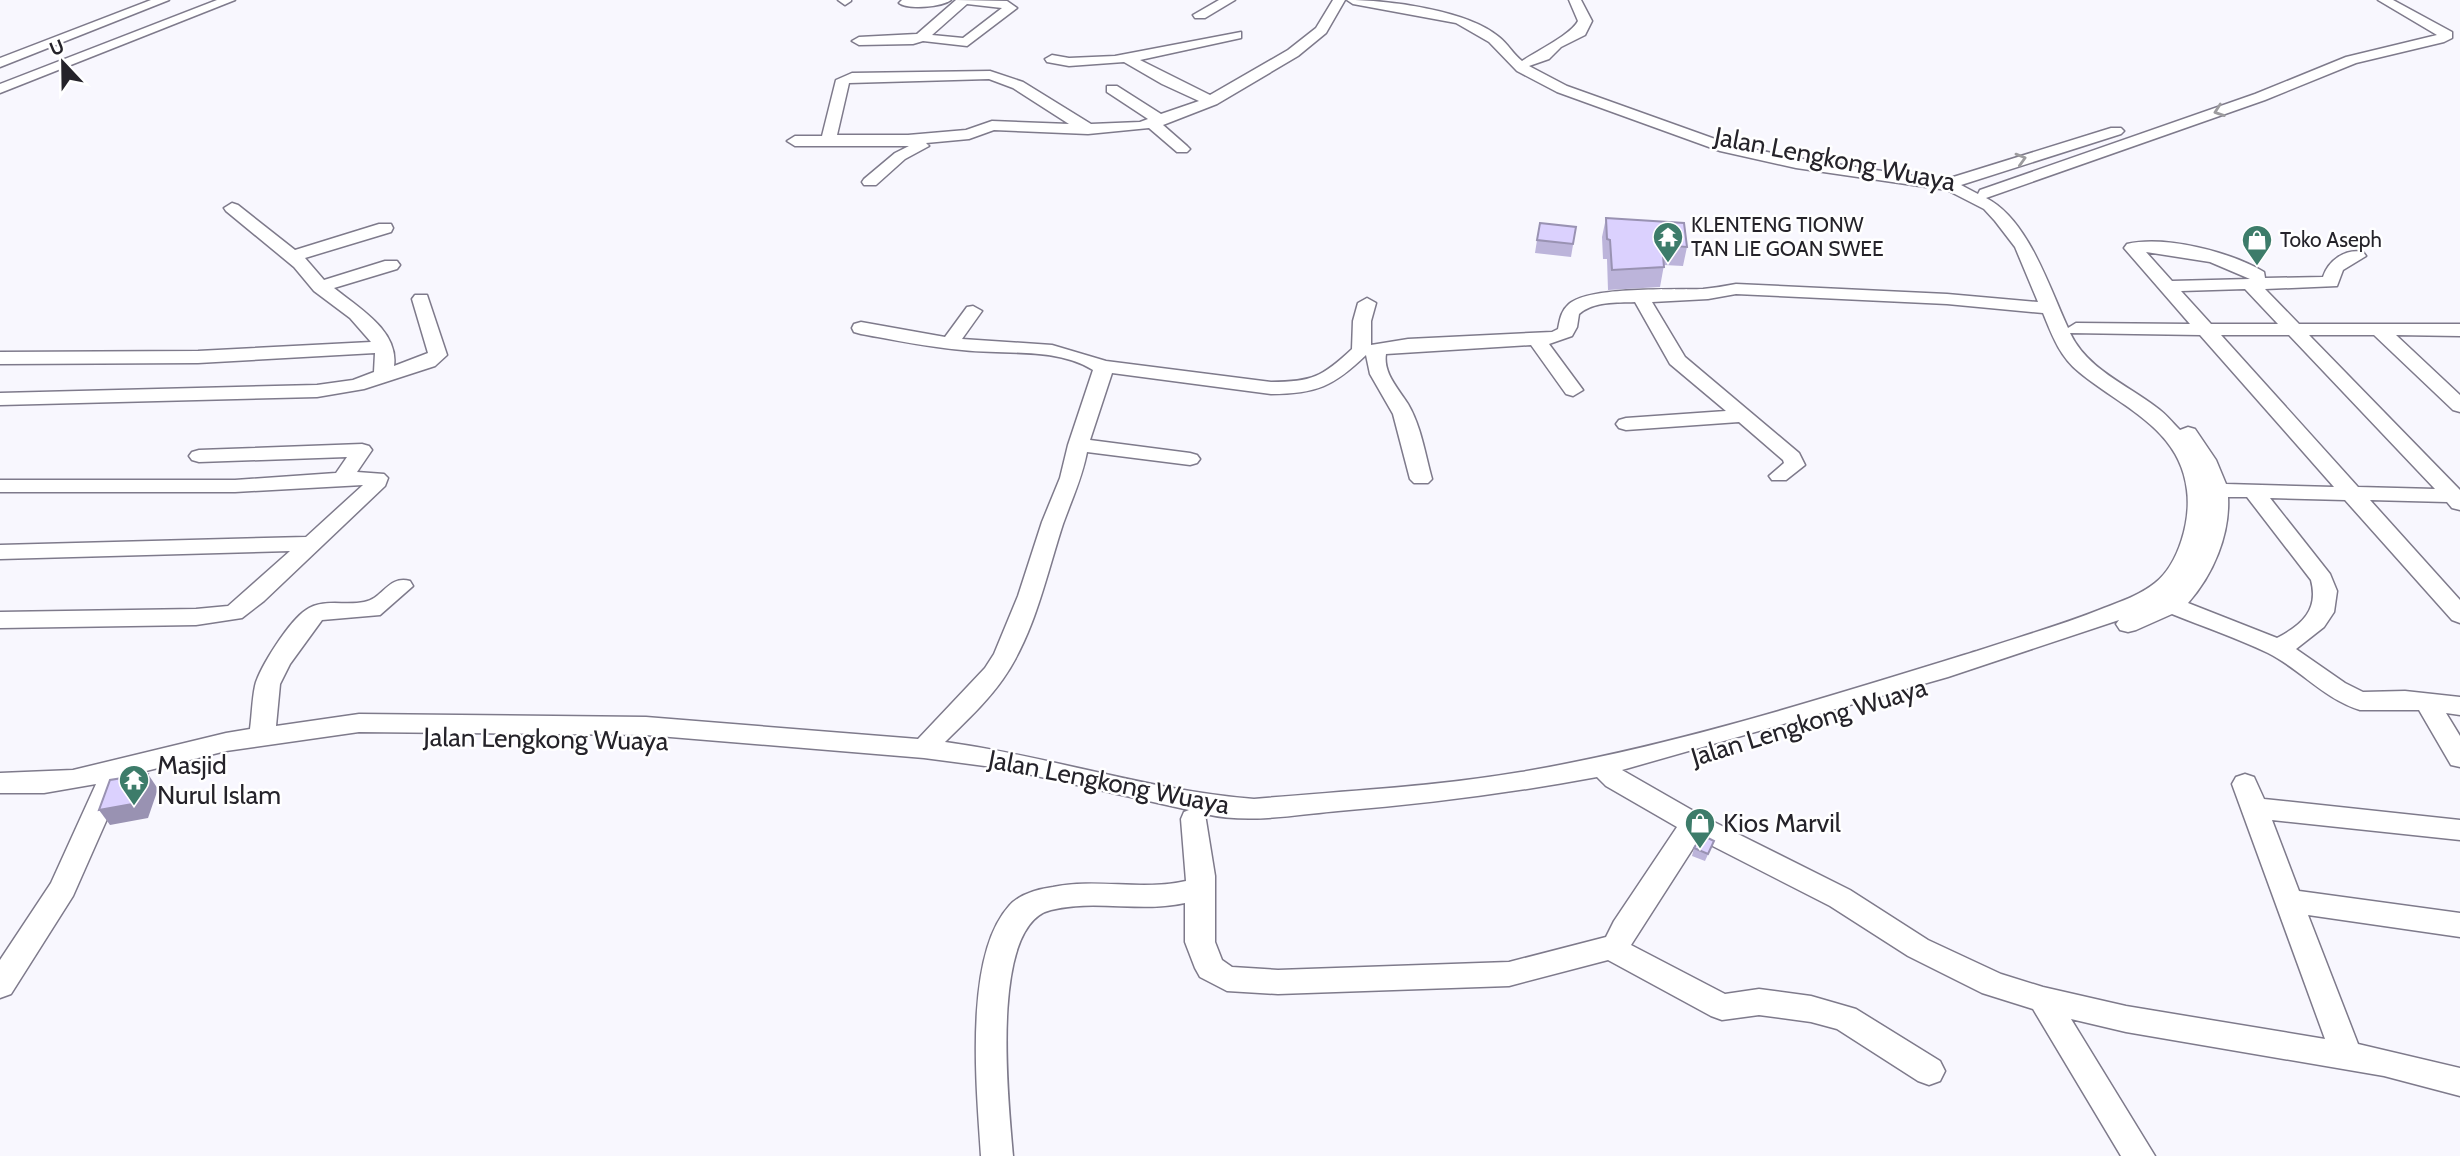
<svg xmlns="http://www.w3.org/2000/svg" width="2460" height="1156" viewBox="0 0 2460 1156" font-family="Cabin,sans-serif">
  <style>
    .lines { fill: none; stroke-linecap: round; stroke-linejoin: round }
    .minor-casing { stroke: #7e7a8b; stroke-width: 3 }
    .minor { fill: #fff; fill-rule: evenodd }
    .wall { fill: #bcb4da }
    .shaded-wall { fill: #9992b2 }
    .building { fill: #dbd1fe; stroke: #9992b2; stroke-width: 2 }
    .oneway { stroke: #9d9c9f }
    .labels { text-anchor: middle; stroke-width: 5; stroke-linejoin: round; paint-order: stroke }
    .far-poi-label { font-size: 21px; fill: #25232a; stroke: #fff; text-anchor: start }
    .street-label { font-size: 26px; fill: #25232a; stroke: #fff }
    .poi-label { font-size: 26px; fill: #25232a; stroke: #fff; text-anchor: start }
  </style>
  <rect width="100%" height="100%" fill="#f8f7fe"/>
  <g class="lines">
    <!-- minor casing -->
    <g class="minor-casing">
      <g id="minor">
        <polygon points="151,0 169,0 0,67 0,58"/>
        <polygon points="217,0 235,0 0,93 0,84"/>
        <polygon points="838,0 851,0 851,1 845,5"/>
        <path d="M902,0H951C942,7 908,10 899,3Z"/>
        <path d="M956,0L1007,1L1017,8L967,46L923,41L913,44L859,45L852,41L859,37L917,34ZM967,4L1002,8L963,38L932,35Z"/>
        <polygon points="1219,0 1235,0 1205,18 1195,18 1193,15"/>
        <path d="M1333,0H1345L1326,33L1298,56L1217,104L1163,125L1187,146L1190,149L1187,152H1177L1149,128L1088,134L994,130L969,139L926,143L929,146L905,159L876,185H864L862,182L864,179L895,153L909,146H795L787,141L795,136H822L836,80L852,73L990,71L1023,82L1091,124L1140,122L1148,119L1107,92V86H1117L1161,114L1199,101L1162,84L1124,62L1069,66L1047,62L1045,59L1052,55L1069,58L1115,56L1241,32V38L1140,60L1210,95L1288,50L1316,28ZM989,79L1013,88L1069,124L992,121L966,130L908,135H837L849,83Z"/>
        <path d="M1347,0C1387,0 1468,10 1499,37C1508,44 1513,54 1522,61C1535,52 1572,34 1578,21L1569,0H1581L1592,21L1585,35L1561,47L1549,59L1529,66L1567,86L1729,144L1796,158L1948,181L1950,178L2111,128H2121L2124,131L2121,134L1961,185L1978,194L1980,190L2255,94L2346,57L2437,35L2378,0H2393L2452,32V38L2444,42L2356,63L2265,100L1986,198C2028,219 2049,287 2068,328L2076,323L2190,324L2124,248L2127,244C2165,235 2231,252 2264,272L2265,278L2323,277C2328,261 2345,248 2363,252L2366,256L2343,270L2337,286L2265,289L2299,324H2460V336L2396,335L2460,395V412L2453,410L2374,335H2309L2460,490V510L2452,508L2447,502L2370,500L2460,600V623L2452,620L2345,500L2270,498L2330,574L2337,591L2334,612L2324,627L2296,649L2345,683L2363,692L2405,691L2460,697V715L2446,713L2460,736V767L2451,765L2419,710H2360C2324,699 2300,669 2268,653C2237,638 2204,627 2172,614L2136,630L2128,632L2120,630L2116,624L2119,620L1948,677L1622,770L1704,817L1850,890L1928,940L2001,974L2043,987L2126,1006L2325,1039L2232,784L2236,777L2245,774L2254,777L2264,799L2460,820V840L2272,820L2299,891L2460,913V937L2308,915L2358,1044L2460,1068V1096L2384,1076L2126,1032L2071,1019L2155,1156H2121L2033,1009L1982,993L1908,956L1830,906L1699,839L1631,945L1725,994L1759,989L1811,996L1856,1009L1940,1061L1945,1071L1940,1081L1929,1085L1918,1081L1837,1029L1811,1022L1759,1015L1722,1020L1711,1016L1608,960L1509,986L1278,994L1227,991L1200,977L1195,968L1185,942V903C1141,913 1095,899 1051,910C988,925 1009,1106 1013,1156H981C977,1091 963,957 1009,906C1019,894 1039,889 1053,887C1097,878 1142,891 1186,881L1181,819L1184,812L1189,810L1000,768L924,758L646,735L359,732L226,751L126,776L73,896L11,994L0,998V960L51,883L96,784L44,793H0V773L73,770L226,733L250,729C252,715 252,700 255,686C259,668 290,620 306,610C322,598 345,606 364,602C383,599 388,575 410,581L413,586L380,615L322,620L290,664L280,684L276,726L359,714L646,717L918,739L985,668L994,654L1018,596L1042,522L1060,478L1068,445L1093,370C1056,347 1004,355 962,350C928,347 894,340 861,334L854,332L852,328L854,324L861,322L945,337L967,307L973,306L982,311L962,339L1052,345L1106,361L1271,382C1312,382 1322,377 1352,349L1353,321L1358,303L1367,298L1376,303L1371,321V345L1408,339L1552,332L1558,329C1560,319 1561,311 1569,304C1589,286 1674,290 1703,289C1714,288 1725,286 1736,284L1947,294L2038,302L2015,247L1995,221L1984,209L1947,190L1796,168L1720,151L1557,92L1517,71L1489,42L1456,23L1353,4ZM2146,252L2210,262L2250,279L2172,281ZM2245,289L2278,324H2211L2181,291ZM1736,294L1947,304L2043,313C2052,335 2060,357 2079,372C2121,407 2180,428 2187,490C2191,520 2179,564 2155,583C2140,595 2122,601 2104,608C2062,625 2019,637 1977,651C1827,697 1675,746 1521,772C1433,787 1343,791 1254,799C1150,791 1049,756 945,742C965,722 987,702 1003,679C1035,633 1046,576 1063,524C1072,499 1082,478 1087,452L1190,465L1197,463L1200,459L1197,455L1190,453L1090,440L1112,373L1271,394C1316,394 1334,386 1366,355L1370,374L1393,414L1410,479L1414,483H1428L1432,479C1425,454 1421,426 1408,404C1398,388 1383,373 1386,354L1531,345L1566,394L1573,396L1583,390L1549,344L1572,336L1577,327L1579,314C1594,301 1616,303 1635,302L1670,364L1726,411L1626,418L1619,420L1616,424L1619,428L1626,430L1739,422L1783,460L1784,463L1769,476L1772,480H1786L1805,465L1799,453L1685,357L1652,302L1708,299ZM2070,333L2200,335L2334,487L2226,484L2216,460L2195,429L2188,427L2180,430C2172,422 2165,413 2156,407C2126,384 2087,369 2070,333ZM2221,335H2289L2435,489L2358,487ZM2228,497H2247L2311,580C2319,610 2302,625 2277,638L2188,603C2213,575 2230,535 2228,497ZM1597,777L1606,786L1677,827L1614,921L1606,937L1509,962L1278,970L1232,967L1222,960L1215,942V876L1205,814C1248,824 1294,815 1338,811C1425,804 1511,793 1597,777Z"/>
        <path d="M232,203L238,205L295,250L379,224H391L393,228L391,232L305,258L324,280L385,261H397L400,265L397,269L334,288C359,308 399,331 394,366L428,353L412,299L415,295H427L447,355L435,366L364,389L317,397L0,405V393L317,385L353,380L374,372L375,353L198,363L0,364V352L198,351L371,342L350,318L314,291L294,267L226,211L224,208Z"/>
        <polygon points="362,444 369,446 372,450 357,472 384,474 388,478 385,486 264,601 242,618 196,625 0,628 0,612 196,609 228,606 290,551 0,559 0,545 306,537 363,485 235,492 0,492 0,480 235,480 336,473 347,457 199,462 192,460 189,456 192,452 199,450"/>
      </g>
    </g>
    <!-- minor -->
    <use href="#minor" class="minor"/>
  </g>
  <!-- wall -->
  <g class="wall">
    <polygon points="1606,218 1687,247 1683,266 1664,265 1660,287 1608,290 1607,259 1603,259 1602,237"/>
    <polygon points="1576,227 1571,257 1535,253 1537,240"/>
    <polygon points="1714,841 1705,861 1692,856 1694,848"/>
  </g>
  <!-- shaded-wall -->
  <polygon class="shaded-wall" points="148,774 158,789 148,818 110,825 99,810"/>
  <!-- building -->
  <g class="building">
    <polygon points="1606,218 1684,223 1687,247 1662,245 1664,267 1612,270 1610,240 1607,239"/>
    <polygon points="1540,223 1576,227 1573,244 1537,240"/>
    <polygon points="148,774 138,803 99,810 110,780"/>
    <polygon points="1702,835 1714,841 1708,854 1694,848"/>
  </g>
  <!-- one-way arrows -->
  <defs><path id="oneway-chevron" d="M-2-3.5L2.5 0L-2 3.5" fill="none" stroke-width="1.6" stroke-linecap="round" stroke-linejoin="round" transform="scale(1.75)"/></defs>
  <g class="oneway">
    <use href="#oneway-chevron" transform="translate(2219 111) rotate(161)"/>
    <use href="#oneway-chevron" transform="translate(2021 159) rotate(-16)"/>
  </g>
  <!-- icons -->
  <defs>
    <g id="temple-pin" transform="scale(1.575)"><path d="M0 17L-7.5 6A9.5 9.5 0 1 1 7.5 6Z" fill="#3d7c6a" stroke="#fff"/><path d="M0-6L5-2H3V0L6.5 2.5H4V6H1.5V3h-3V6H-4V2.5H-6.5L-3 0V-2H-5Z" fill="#fff"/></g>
    <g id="shop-pin" transform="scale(1.575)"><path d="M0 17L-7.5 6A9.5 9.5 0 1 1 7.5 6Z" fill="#3d7c6a" stroke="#fff"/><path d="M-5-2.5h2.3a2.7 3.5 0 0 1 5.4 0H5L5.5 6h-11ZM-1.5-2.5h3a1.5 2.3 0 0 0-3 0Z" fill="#fff"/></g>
  </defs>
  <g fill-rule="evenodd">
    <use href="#temple-pin" x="1668" y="237"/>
    <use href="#shop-pin" x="2257" y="240"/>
    <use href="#temple-pin" x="134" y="780"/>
    <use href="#shop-pin" x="1700" y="823"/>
  </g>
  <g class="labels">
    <!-- far-poi labels -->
    <g class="far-poi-label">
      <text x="1691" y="232">KLENTENG TIONW<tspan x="1691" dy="24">TAN LIE GOAN SWEE</tspan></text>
      <text x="2280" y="247">Toko Aseph</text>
    </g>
    <!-- street labels -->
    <g class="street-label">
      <text transform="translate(1835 159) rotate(11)" y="9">Jalan Lengkong Wuaya</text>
      <text transform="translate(1809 722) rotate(-17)" y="9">Jalan Lengkong Wuaya</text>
      <text transform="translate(546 739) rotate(1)" y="9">Jalan Lengkong Wuaya</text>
      <text transform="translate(1109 782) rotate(11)" y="9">Jalan Lengkong Wuaya</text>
    </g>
    <!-- poi labels -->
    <g class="poi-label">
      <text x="157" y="774">Masjid<tspan x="157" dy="30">Nurul Islam</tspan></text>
      <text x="1723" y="832">Kios Marvil</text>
    </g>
  </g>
  <!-- north arrow -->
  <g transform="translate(63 63) rotate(338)" stroke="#ffffff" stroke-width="5" paint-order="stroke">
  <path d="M0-5L12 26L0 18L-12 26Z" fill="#25232a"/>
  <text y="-10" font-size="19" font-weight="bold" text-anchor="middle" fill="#25232a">U</text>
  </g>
</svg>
